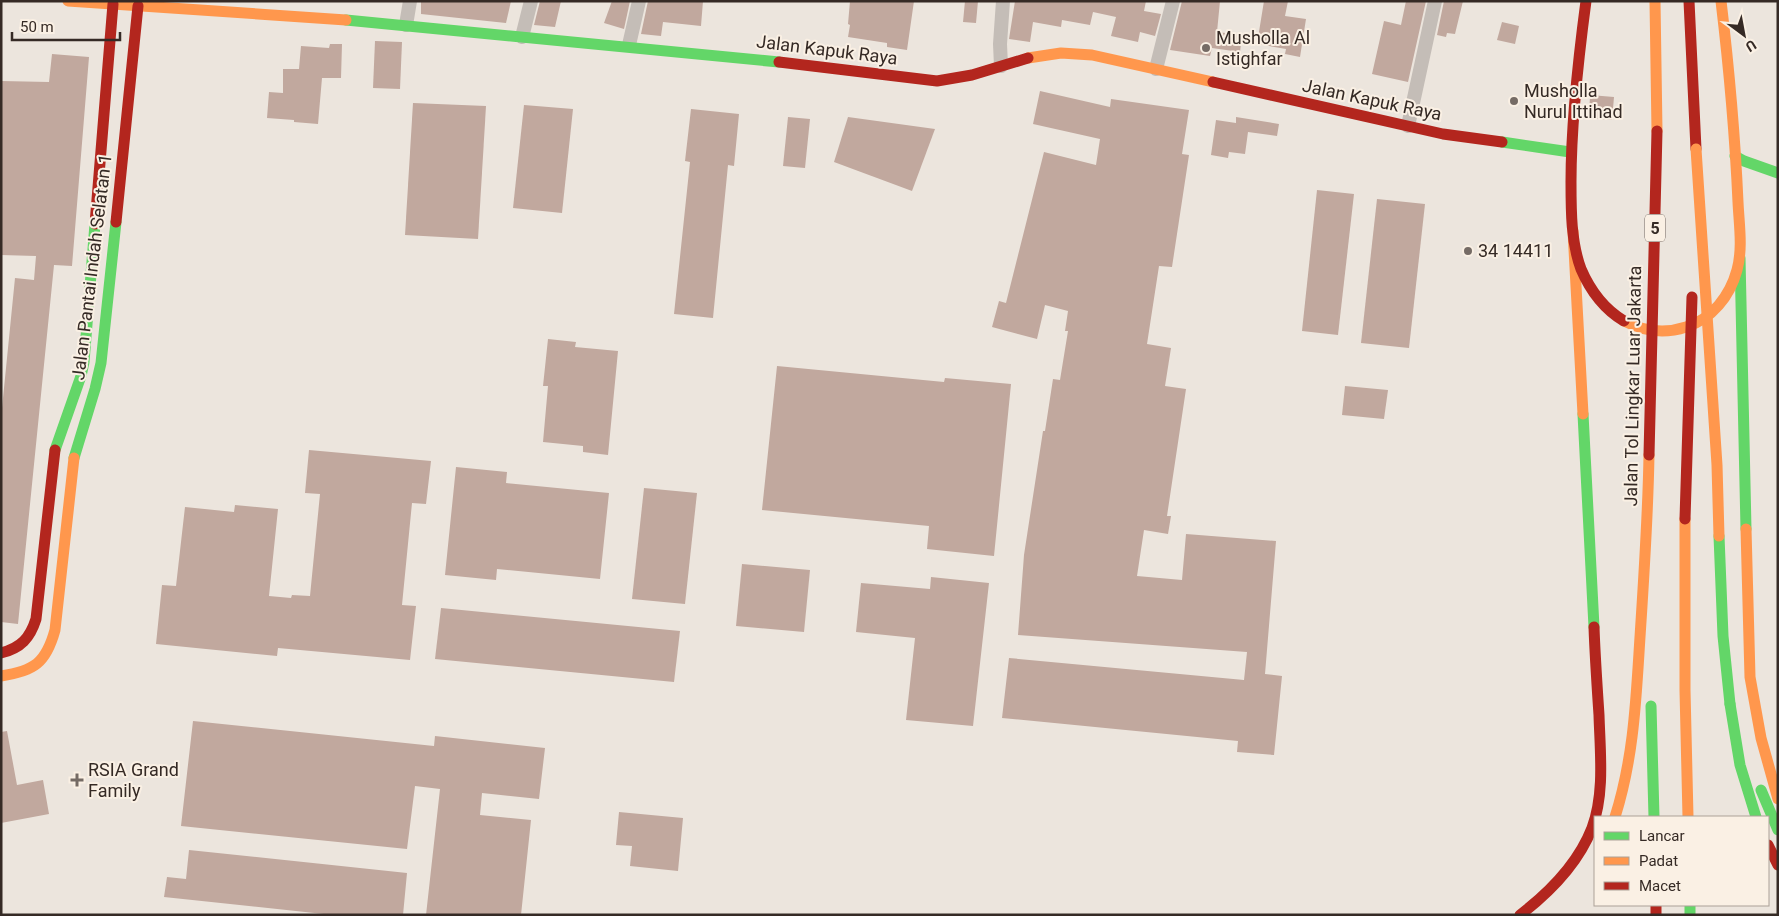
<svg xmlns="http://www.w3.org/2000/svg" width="1779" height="916" viewBox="0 0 1779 916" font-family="Roboto,sans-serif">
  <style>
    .building { fill: #c1a89e }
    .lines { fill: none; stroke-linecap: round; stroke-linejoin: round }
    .street { stroke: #c4bdb7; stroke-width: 14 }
    .fast { stroke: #63d668; stroke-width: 11 }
    .slow { stroke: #ff974d; stroke-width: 11 }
    .jam { stroke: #b3261e; stroke-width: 11 }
    .fast-bridge { stroke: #63d668; stroke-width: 11 }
    .slow-bridge { stroke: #ff974d; stroke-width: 11 }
    .jam-bridge { stroke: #b3261e; stroke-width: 11 }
    .poi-dot { fill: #756b65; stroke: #faf0e4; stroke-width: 2 }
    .labels { text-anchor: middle; stroke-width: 4; stroke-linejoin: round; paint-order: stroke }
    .shield { fill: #faf0e4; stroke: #70655e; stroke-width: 1 }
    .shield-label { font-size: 16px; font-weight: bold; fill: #352a25 }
    .poi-label { font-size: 18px; fill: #352a25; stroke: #faf0e4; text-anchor: start }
    .street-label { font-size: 18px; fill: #352a25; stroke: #faf0e4 }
  </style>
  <rect width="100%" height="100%" fill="#ece5dd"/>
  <!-- building -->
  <g class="building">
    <polygon points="421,1 511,1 506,23 421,14"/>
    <polygon points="540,1 561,1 555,27 534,25"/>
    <polygon points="612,1 630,1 624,29 604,23"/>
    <polygon points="648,1 703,1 701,26 663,22 661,36 641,34"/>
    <polygon points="850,1 914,1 907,50 887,47 887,43 848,37 850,25 848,24"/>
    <polygon points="965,1 978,1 976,23 963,22"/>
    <polygon points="1015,1 1146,1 1144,11 1161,14 1155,36 1140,32 1138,42 1111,36 1116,17 1093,12 1090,25 1062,20 1061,27 1033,22 1030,42 1009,39"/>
    <polygon points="1182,1 1220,1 1217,32 1242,35 1240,52 1212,48 1210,56 1170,50"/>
    <polygon points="1264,1 1288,1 1285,16 1306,19 1300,57 1285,54 1286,49 1257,44"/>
    <polygon points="1406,1 1426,1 1408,82 1372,74 1384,21 1401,25"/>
    <polygon points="1444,1 1463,1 1455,34 1447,33 1446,37 1437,35"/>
    <polygon points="1502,22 1519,26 1515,44 1497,40"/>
    <polygon points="375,41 402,42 400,89 373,88"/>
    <polygon points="330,44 342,44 341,78 322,78 318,124 294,122 294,120 267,118 269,92 283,93 283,69 299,69 301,46 329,48"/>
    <polygon points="52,54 89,57 72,266 54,265 18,624 1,622 1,418 15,278 34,280 36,256 1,255 1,81 49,82"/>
    <polygon points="1040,91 1110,107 1111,99 1189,110 1182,154 1189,155 1172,267 1159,266 1147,344 1171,348 1165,386 1186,389 1167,516 1171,516 1168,534 1144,530 1137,576 1182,580 1186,534 1276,541 1265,674 1282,676 1274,755 1237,752 1238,741 1002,718 1009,658 1244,680 1247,652 1018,635 1024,555 1043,431 1045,431 1053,379 1060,380 1068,331 1065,331 1068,311 1045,305 1037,339 992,327 999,301 1006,303 1044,152 1096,165 1100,139 1033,124"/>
    <polygon points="1590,95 1614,97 1612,120 1589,118"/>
    <polygon points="413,103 486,106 478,239 405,235"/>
    <polygon points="524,105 573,109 562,213 513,208"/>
    <polygon points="691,109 739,114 734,166 728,165 713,318 674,314 690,162 685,161"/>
    <polygon points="788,117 810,119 805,168 783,166"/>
    <polygon points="848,117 935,129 912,191 834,162"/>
    <polygon points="1236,117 1279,124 1277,136 1248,132 1245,154 1229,152 1228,158 1211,155 1216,120 1236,123"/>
    <polygon points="1317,190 1354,194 1338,335 1302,331"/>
    <polygon points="1377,199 1425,204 1409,348 1361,343"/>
    <polygon points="548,339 576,342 575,347 618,351 608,455 583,452 583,446 543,442 548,386 543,386"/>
    <polygon points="777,366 944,382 945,378 1011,384 994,556 927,549 929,526 762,510"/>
    <polygon points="1345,386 1388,390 1384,419 1342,415"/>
    <polygon points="309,450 431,461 426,504 412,503 402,605 416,606 410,660 278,648 277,656 156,644 162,585 176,586 185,507 234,512 235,505 278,509 269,596 291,598 292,595 310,596 320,494 305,493"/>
    <polygon points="456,467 507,472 506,483 609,493 600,579 497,569 496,580 445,575"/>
    <polygon points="644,488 697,493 685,604 632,599"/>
    <polygon points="742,564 810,570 804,632 736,626"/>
    <polygon points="931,577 989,583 973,726 906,720 915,638 856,632 861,583 930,589"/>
    <polygon points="441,608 680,631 674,682 435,659"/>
    <polygon points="193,721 434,746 435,736 545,748 539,799 482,793 480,815 531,820 521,915 426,915 440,789 415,786 407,849 181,826"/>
    <polygon points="7,731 17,785 43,780 49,814 1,823 1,732"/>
    <polygon points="619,812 683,818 678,871 630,866 632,846 616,845"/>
    <polygon points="189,850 407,873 403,915 333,915 164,897 167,877 186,879"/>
  </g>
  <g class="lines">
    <!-- street -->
    <g class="street">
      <polyline points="406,25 410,1"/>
      <polyline points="522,37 531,1"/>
      <polyline points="629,45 639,1"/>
      <polyline points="1001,66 1000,44 1003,1"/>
      <polyline points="1156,69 1173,1"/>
      <polyline points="1408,126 1435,1"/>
    </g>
    <!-- fast -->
    <g class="fast">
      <polyline points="346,20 779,62"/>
      <polyline points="1502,142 1570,152"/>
      <polyline points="1735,156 1744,161 1778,173"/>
      <polyline points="1740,258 1746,529"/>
      <polyline points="1583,414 1594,627"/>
      <polyline points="55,450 81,376 84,362 95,224"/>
      <polyline points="74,458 95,389 101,363 116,222"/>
      <polyline points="1730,704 1740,765 1756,817"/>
      <polyline points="1651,706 1654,817"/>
      <polyline points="1761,790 1778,830"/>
      <polyline points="1690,905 1690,915"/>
    </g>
    <!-- slow -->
    <g class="slow">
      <polyline points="68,1 346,20"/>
      <polyline points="1028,58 1061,53 1092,55 1213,82"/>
      <polyline points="1573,231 1583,414"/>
      <path d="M1624,321C1643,331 1665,334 1686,327C1712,319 1730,296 1737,270C1743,248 1739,224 1738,202C1735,135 1729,68 1721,1"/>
      <polyline points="1685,519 1685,690 1688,817"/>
      <polyline points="1746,529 1750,677 1761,738 1778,799"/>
      <path d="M1,676C34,671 46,663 55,630L74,458"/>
      <path d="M1615,817C1634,757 1636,699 1640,637C1644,576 1648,516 1649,455"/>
    </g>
    <!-- jam -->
    <g class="jam">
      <path d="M1586,1C1578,61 1571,122 1571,182C1571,211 1571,242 1581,269C1590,290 1604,309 1624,321"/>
      <polyline points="1689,1 1696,149"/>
      <polyline points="779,62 937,81 972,75 1028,58"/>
      <polyline points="1213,82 1443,134 1502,142"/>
      <polyline points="116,222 138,6"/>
      <polyline points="95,224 113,4"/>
      <path d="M1,653C21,648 30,638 36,619L55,450"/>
      <polyline points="1768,845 1778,865"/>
      <polyline points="1656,905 1656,915"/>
      <path d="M1520,915C1550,892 1578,864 1592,828C1605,793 1600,751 1599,715C1597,685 1595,656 1594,627"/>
    </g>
    <!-- fast-bridge -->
    <polyline class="fast-bridge" points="1719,536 1723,636 1730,704"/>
    <!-- slow-bridge -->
    <g class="slow-bridge">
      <polyline points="1655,1 1657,131"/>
      <polyline points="1696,149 1717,465 1719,536"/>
    </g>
    <!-- jam-bridge -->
    <g class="jam-bridge">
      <polyline points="1649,455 1657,131"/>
      <polyline points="1685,519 1692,297"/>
    </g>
  </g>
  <!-- markers -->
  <g class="poi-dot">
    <circle cx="1206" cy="48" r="5"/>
    <circle cx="1514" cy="101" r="5"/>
    <circle cx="1468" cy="251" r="5"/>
    <path d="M74.5 772.5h5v5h5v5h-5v5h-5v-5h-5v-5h5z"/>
  </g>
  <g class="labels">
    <!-- shield labels -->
    <rect class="shield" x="1645" y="214.5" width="20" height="27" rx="4"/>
    <g class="shield-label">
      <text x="1655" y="234">5</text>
    </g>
    <!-- poi labels -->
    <g class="poi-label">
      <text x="1216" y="44">Musholla Al<tspan x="1216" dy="21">Istighfar</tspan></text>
      <text x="1524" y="97">Musholla<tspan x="1524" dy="21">Nurul Ittihad</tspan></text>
      <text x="1478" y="257">34 14411</text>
      <text x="88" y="776">RSIA Grand<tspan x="88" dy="21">Family</tspan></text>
    </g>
    <!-- street labels -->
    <g class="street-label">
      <text transform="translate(827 50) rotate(7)" y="6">Jalan Kapuk Raya</text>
      <text transform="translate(1372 100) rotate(12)" y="6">Jalan Kapuk Raya</text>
      <text transform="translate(92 267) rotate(-83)" y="6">Jalan Pantai Indah Selatan 1</text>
      <text transform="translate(1633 386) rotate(-89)" y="6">Jalan Tol Lingkar Luar Jakarta</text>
    </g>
  </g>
  <!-- border -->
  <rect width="1779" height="916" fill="none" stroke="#352a25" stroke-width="5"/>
  <!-- legend -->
  <rect x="1594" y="816" width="175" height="90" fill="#faf0e4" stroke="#aba198"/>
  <rect x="1604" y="832" width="25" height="8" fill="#63d668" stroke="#aba198"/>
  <text x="1639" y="841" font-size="15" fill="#352a25">Lancar</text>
  <rect x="1604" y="857" width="25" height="8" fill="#ff974d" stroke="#aba198"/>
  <text x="1639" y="866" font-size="15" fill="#352a25">Padat</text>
  <rect x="1604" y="882" width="25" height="8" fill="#b3261e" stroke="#aba198"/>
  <text x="1639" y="891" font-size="15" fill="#352a25">Macet</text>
  <!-- north arrow -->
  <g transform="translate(1744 35) rotate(148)" stroke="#faf0e4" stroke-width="4" paint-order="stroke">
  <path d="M0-4L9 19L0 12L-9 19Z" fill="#352a25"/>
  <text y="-8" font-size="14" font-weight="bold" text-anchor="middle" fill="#352a25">U</text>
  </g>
  <!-- scale -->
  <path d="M12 32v8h108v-8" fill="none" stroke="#352a25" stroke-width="2.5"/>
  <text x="20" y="32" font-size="15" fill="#352a25" stroke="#faf0e4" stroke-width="4" paint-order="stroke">50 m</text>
</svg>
